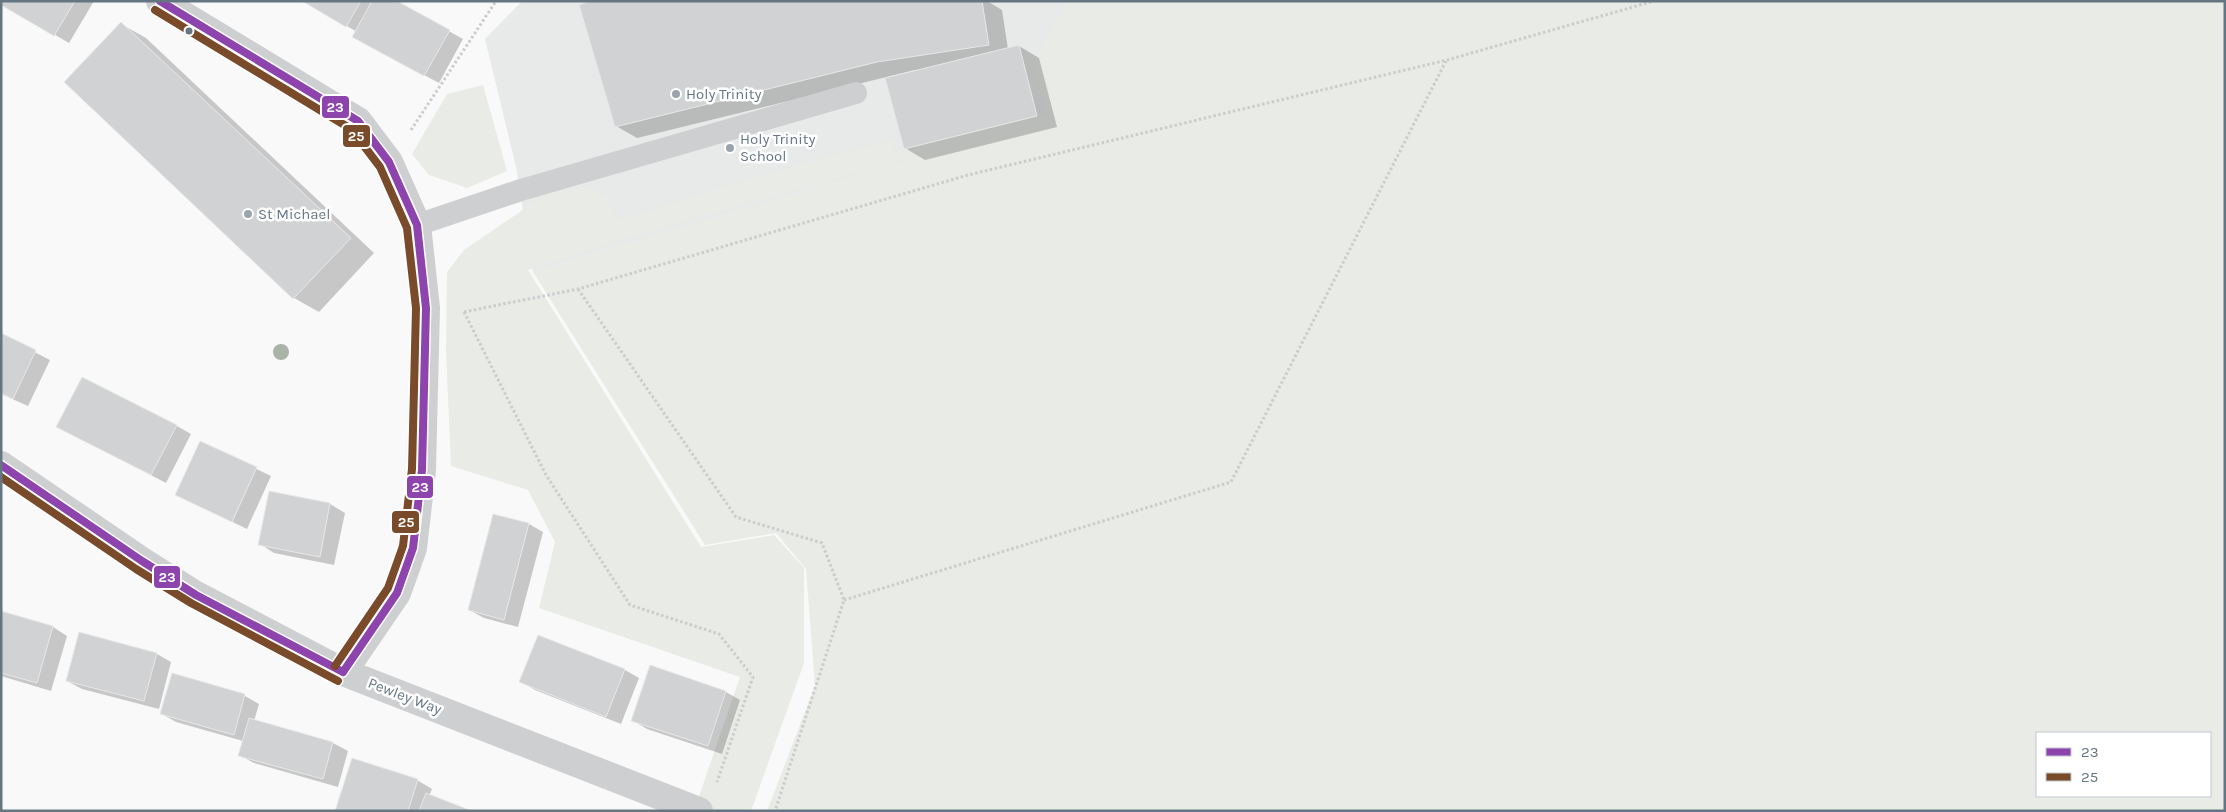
<svg xmlns="http://www.w3.org/2000/svg" width="2226" height="812" viewBox="0 0 2226 812" font-family="Karla,sans-serif">
  <style>
    .built { fill: #e8e9e9 }
    .green { fill: #e8ebe6; fill-rule: evenodd }
    .shadow { fill: #0003 }
    .building { fill: #d0d2d3; stroke: #e8e8e8 }
    .lines { fill: none; stroke-linecap: round; stroke-linejoin: round }
    .path { stroke: #cbcccd; stroke-width: 3; stroke-dasharray: 2.5 2.5; stroke-linecap: butt }
    .service { stroke: #cecfd0; stroke-width: 22 }
    .minor { stroke: #cecfd0; stroke-width: 28 }
    .bus-1-casing { stroke: #fff; stroke-width: 11 }
    .bus-2-casing { stroke: #fff; stroke-width: 11 }
    .bus-1 { stroke: #8e44ad; stroke-width: 8 }
    .bus-2 { stroke: #7a4b2a; stroke-width: 8 }
    .tree { fill: #a9b3a7 }
    .bus-dot { fill: #657683; stroke: #fff; stroke-width: 2 }
    .poi-dot { fill: #99a4ac; stroke: #fff; stroke-width: 2 }
    .labels { text-anchor: middle; stroke-width: 5; stroke-linejoin: round; paint-order: stroke }
    .poi-label { font-size: 15px; fill: #657683; stroke: #fff; text-anchor: start }
    .street-label { font-size: 15px; fill: #657683; stroke: #fff }
    .line-badge { stroke: #fff; stroke-width: 2 }
    .badge-label { font-size: 14px; text-anchor: middle; font-weight: bold; fill: #fff }
  </style>
  <rect width="100%" height="100%" fill="#f9f9f9"/>
  <!-- built -->
  <polygon class="built" points="522,1 1372,1 1084,114 1012,129 533,272 516,167 485,39"/>
  <!-- green -->
  <g class="green">
    <path d="M1064,1H2225V811H767L815,686L806,569L776,533L705,545L533,272L951,146L622,239L528,270L701,547L774,535L804,568V663L751,811H694L740,677L539,608L555,542L528,490L451,466L446,351L447,272L464,250L546,194L576,188L596,190L608,199L618,221L761,175L894,139V152L1047,115L1032,62L1064,10ZM2037,733H2210V796H2037Z"/>
    <polygon points="483,85 507,171 467,188 429,175 412,154 447,94"/>
  </g>
  <!-- shadow -->
  <g class="shadow">
    <polygon points="1,1 94,1 69,43 1,4"/>
    <polygon points="305,1 395,1 463,39 439,83 368,45 357,32"/>
    <polygon points="594,1 987,1 1002,10 1008,49 1019,46 1039,58 1057,127 925,160 905,148 915,70 637,138 616,126"/>
    <polygon points="121,24 146,38 374,253 319,312 294,298"/>
    <polygon points="1,335 50,360 28,406 1,394"/>
    <polygon points="177,426 191,434 166,483 72,434"/>
    <polygon points="201,442 271,476 247,529 177,495"/>
    <polygon points="270,493 330,504 345,513 334,565 274,553 260,544"/>
    <polygon points="529,524 543,532 518,627 484,618 469,610"/>
    <polygon points="1,612 53,627 67,636 51,691 1,676"/>
    <polygon points="157,654 171,662 159,709 82,689 67,681"/>
    <polygon points="650,667 726,692 740,700 722,754 647,729 632,720"/>
    <polygon points="625,670 639,678 621,724 535,690 521,681"/>
    <polygon points="173,675 245,696 259,704 254,721 333,743 348,751 338,787 254,763 239,755 243,741 176,722 162,714"/>
    <polygon points="417,780 432,789 429,796 468,811 336,811"/>
  </g>
  <!-- building -->
  <g class="building">
    <polygon points="1,1 75,1 54,36 1,5"/>
    <polygon points="302,1 361,1 346,27"/>
    <polygon points="372,1 397,1 450,30 424,76 352,37"/>
    <polygon points="590,1 982,1 989,45 877,62 615,127 579,5"/>
    <polygon points="121,22 351,238 293,299 64,82"/>
    <polygon points="1019,45 1037,116 904,149 885,78"/>
    <polygon points="1,333 36,350 13,399 1,393"/>
    <polygon points="82,377 177,425 151,475 56,427"/>
    <polygon points="200,441 257,467 232,522 175,495"/>
    <polygon points="269,491 330,503 320,557 258,545"/>
    <polygon points="493,514 529,523 504,620 468,610"/>
    <polygon points="1,611 53,626 37,683 1,673"/>
    <polygon points="79,632 157,653 144,701 66,681"/>
    <polygon points="538,635 625,669 606,717 519,682"/>
    <polygon points="650,665 726,691 708,746 631,721"/>
    <polygon points="172,673 245,694 234,735 160,714"/>
    <polygon points="249,718 333,742 323,779 238,756"/>
    <polygon points="352,758 418,779 408,811 335,811"/>
    <polygon points="426,793 472,811 419,811"/>
  </g>
  <g class="lines">
    <!-- path -->
    <g class="path">
      <polyline points="411,130 496,1"/>
      <polyline points="578,289 736,517 822,543 844,600 775,811"/>
      <polyline points="464,312 578,289 968,175 1447,60 1654,1"/>
      <polyline points="464,312 546,475 630,605 719,634 753,677 717,782"/>
      <polyline points="844,600 1231,482 1446,61"/>
    </g>
    <!-- service -->
    <polyline class="service" points="417,225 521,190 856,93"/>
    <!-- minor -->
    <g class="minor">
      <polyline points="160,1 358,121 389,162 417,225 426,308 422,470 413,548 397,593 343,672"/>
      <polyline points="1,465 142,561 196,595 343,672 699,811"/>
    </g>
    <!-- bus-1 casing -->
    <g class="bus-1-casing">
      <g id="bus-1">
        <polyline points="160,1 358,121 389,162 417,225 426,308 422,470 413,548 397,593 343,672"/>
        <polyline points="1,465 142,561 196,595 343,672"/>
      </g>
    </g>
    <!-- bus-2 casing -->
    <g class="bus-2-casing">
      <g id="bus-2">
        <polyline points="155,10 351,129 380,167 407,228 416,308 412,469 403,546 388,588 335,666"/>
        <polyline points="1,477 136,569 191,603 338,681"/>
      </g>
    </g>
    <!-- bus-1 -->
    <use href="#bus-1" class="bus-1"/>
    <!-- bus-2 -->
    <use href="#bus-2" class="bus-2"/>
  </g>
  <!-- trees -->
  <circle class="tree" cx="281" cy="352" r="8"/>
  <!-- markers -->
  <circle class="bus-dot" cx="189" cy="31" r="4.5"/>
  <g class="poi-dot">
    <circle cx="676" cy="94" r="5"/>
    <circle cx="730" cy="148" r="5"/>
    <circle cx="248" cy="214" r="5"/>
  </g>
  <g class="labels">
    <!-- poi labels -->
    <g class="poi-label">
      <text x="686" y="99">Holy Trinity</text>
      <text x="740" y="144">Holy Trinity<tspan x="740" dy="17">School</tspan></text>
      <text x="258" y="219">St Michael</text>
    </g>
    <!-- street labels -->
    <g class="street-label">
      <text transform="translate(405 696) rotate(21)" y="5">Pewley Way</text>
    </g>
  </g>
  <g class="line-badge">
    <rect x="321" y="95" width="29" height="24" rx="5" fill="#8e44ad"/>
    <rect x="342" y="124" width="29" height="24" rx="5" fill="#7a4b2a"/>
    <rect x="406" y="475" width="28" height="24" rx="5" fill="#8e44ad"/>
    <rect x="391" y="510" width="29" height="24" rx="5" fill="#7a4b2a"/>
    <rect x="153" y="565" width="28" height="24" rx="5" fill="#8e44ad"/>
  </g>
  <g class="badge-label">
    <text x="335" y="112">23</text>
    <text x="356" y="141">25</text>
    <text x="420" y="492">23</text>
    <text x="406" y="527">25</text>
    <text x="167" y="582">23</text>
  </g>
  <!-- border -->
  <rect width="2226" height="812" fill="none" stroke="#657683" stroke-width="5"/>
  <!-- legend -->
  <rect x="2036" y="732" width="175" height="65" fill="#ffffff" stroke="#c1c8cd"/>
  <rect x="2046" y="748" width="25" height="8" fill="#8e44ad" stroke="#c1c8cd"/>
  <text x="2081" y="757" font-size="15" fill="#657683">23</text>
  <rect x="2046" y="773" width="25" height="8" fill="#7a4b2a" stroke="#c1c8cd"/>
  <text x="2081" y="782" font-size="15" fill="#657683">25</text>
</svg>
